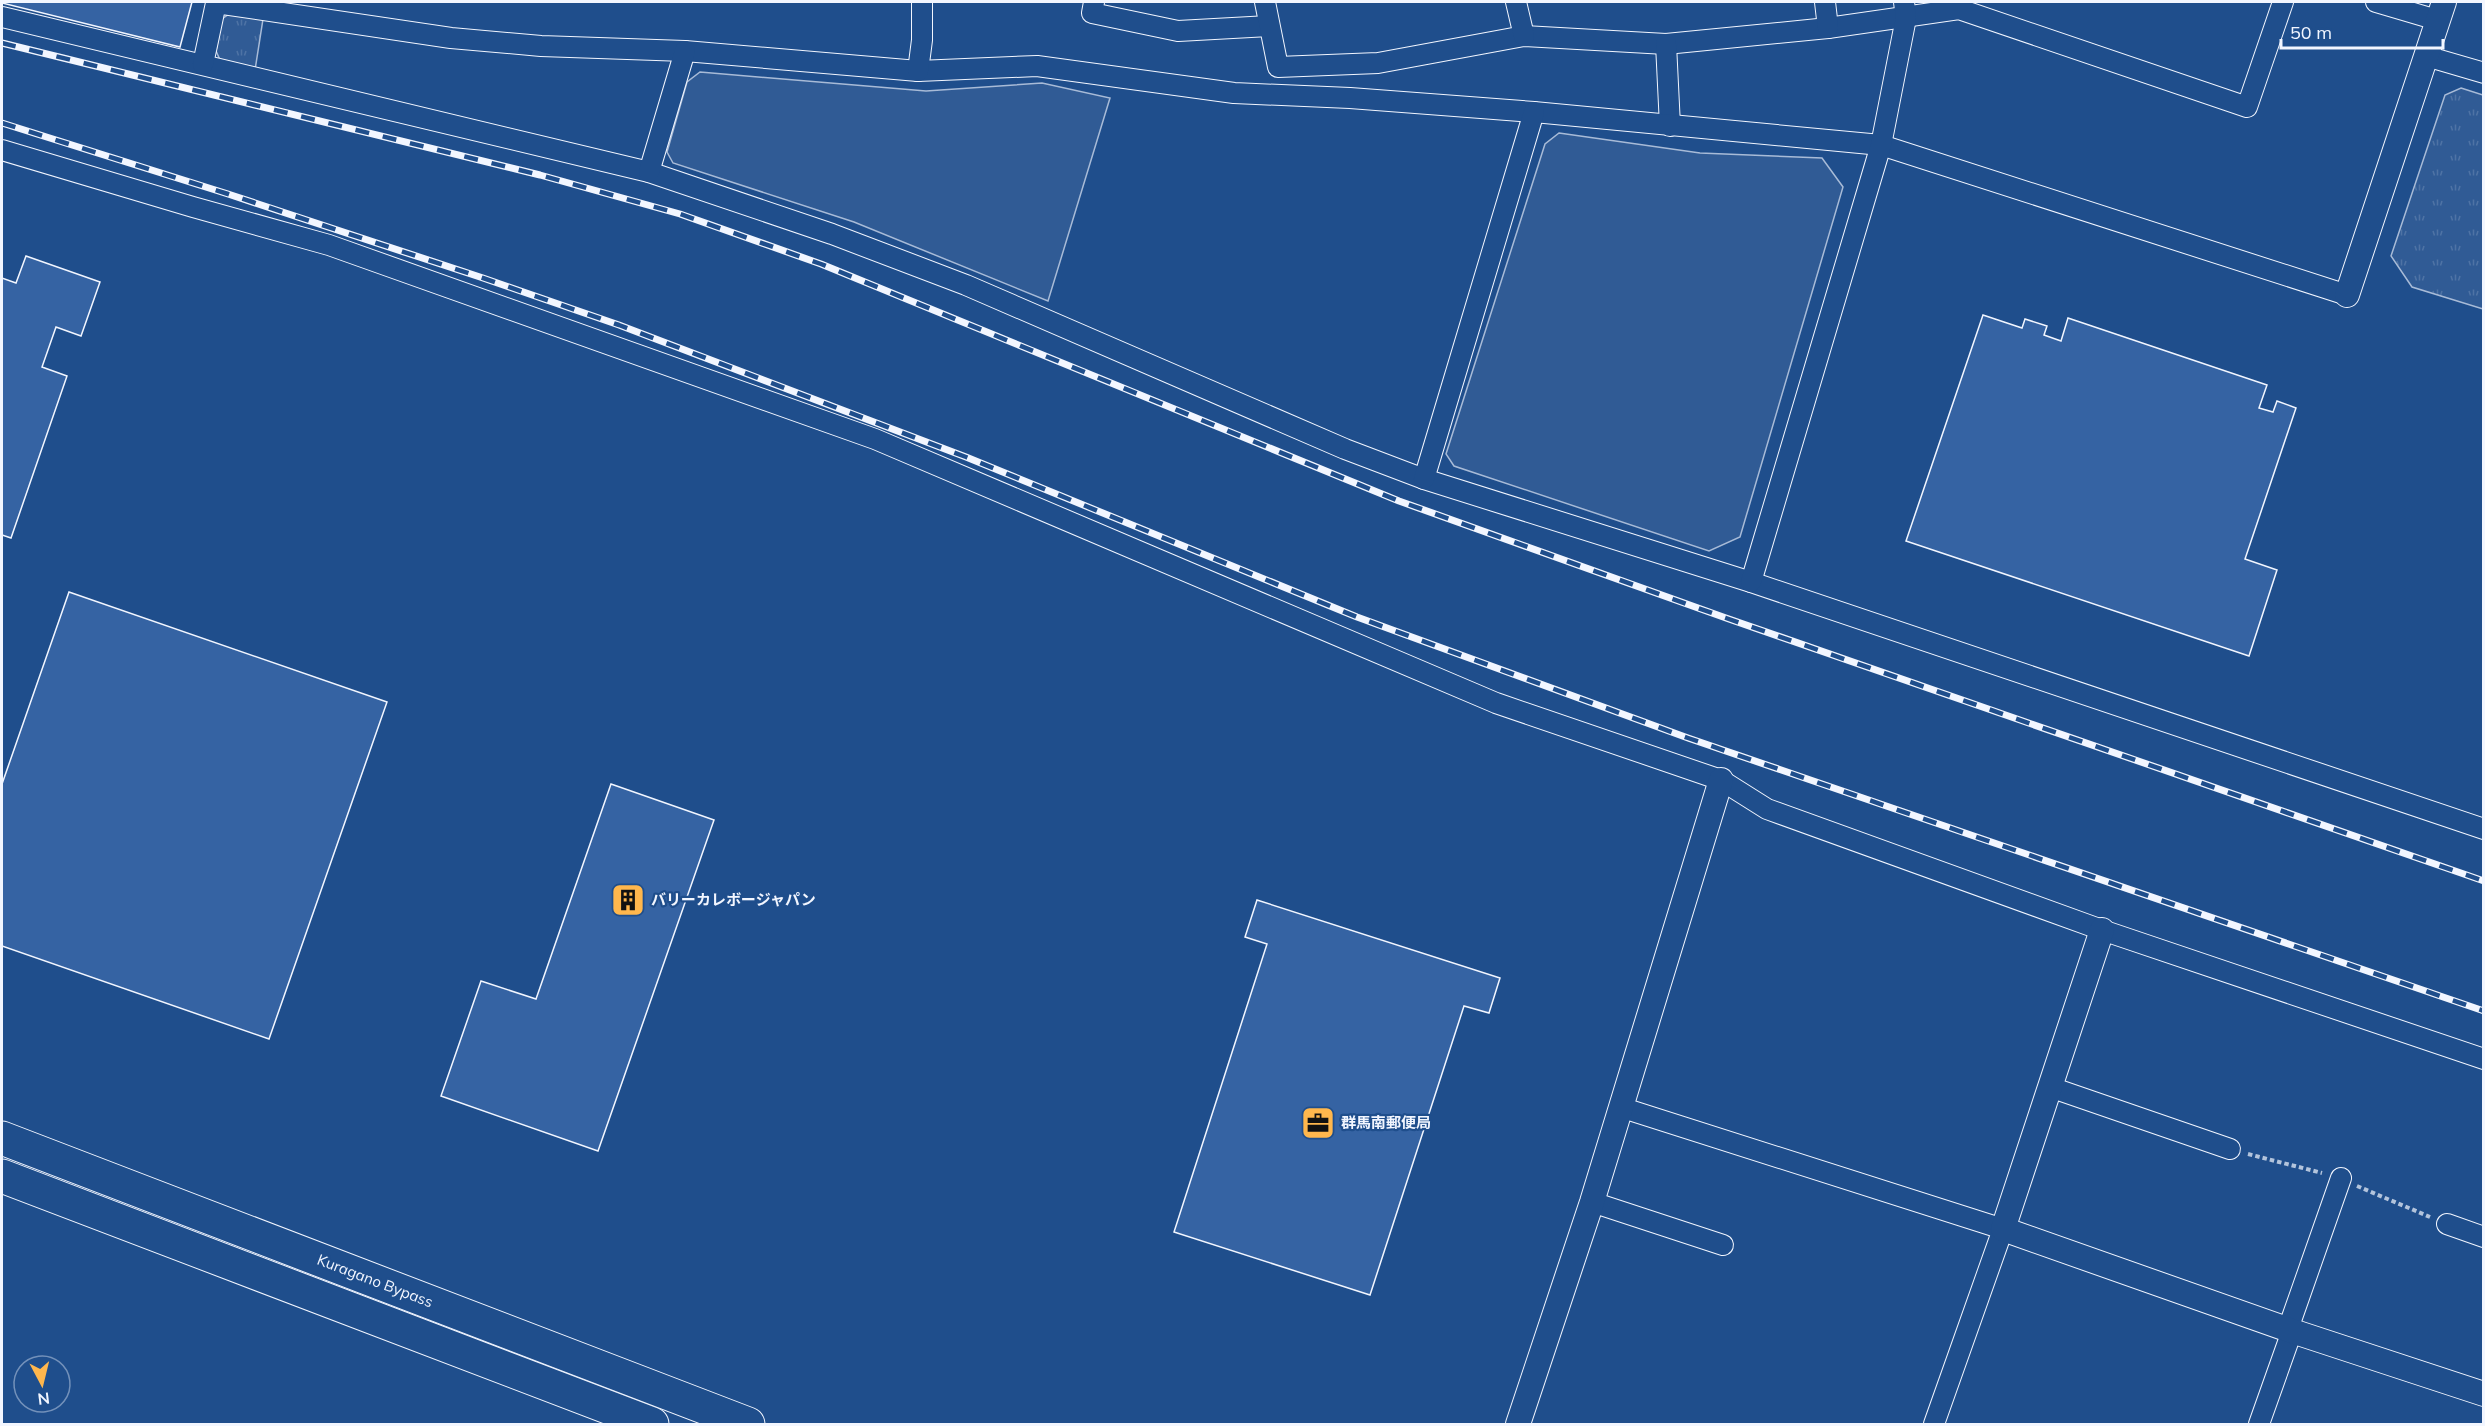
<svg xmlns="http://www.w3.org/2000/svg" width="2485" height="1426" viewBox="0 0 2485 1426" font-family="Mulish,'Noto Sans JP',sans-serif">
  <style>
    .built { fill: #305b95; stroke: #a8bbd7; stroke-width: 1.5 }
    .park { fill: url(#park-tufts); stroke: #a8bbd7; stroke-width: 1.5 }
    .building { fill: #3563a3; stroke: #f2f6ff; stroke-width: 1.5 }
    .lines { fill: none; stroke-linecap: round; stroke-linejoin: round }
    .minor-casing { stroke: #f2f6ff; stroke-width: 22 }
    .tertiary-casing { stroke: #f2f6ff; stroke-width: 26 }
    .trunk-casing { stroke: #f2f6ff; stroke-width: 35 }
    .path { stroke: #b3c4dc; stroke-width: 4; stroke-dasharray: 4.5 3; stroke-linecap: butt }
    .minor { stroke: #1f4e8c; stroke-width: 20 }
    .tertiary { stroke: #1f4e8c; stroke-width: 24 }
    .trunk { stroke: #1f4e8c; stroke-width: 33 }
    .rail-casing { stroke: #f2f6ff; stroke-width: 7 }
    .rail { stroke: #1f4e8c; stroke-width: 4.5; stroke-dasharray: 14; stroke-linecap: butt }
    .labels { text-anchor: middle; stroke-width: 4.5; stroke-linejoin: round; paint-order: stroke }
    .poi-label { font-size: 15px; font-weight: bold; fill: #f2f6ff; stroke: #1f4e8c; text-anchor: start }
    .street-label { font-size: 15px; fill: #f2f6ff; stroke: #1f4e8c }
  </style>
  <defs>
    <pattern id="park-tufts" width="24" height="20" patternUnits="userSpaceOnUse" patternTransform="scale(1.5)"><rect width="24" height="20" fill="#305b95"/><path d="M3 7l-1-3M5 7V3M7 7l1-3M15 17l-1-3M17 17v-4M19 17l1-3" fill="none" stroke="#4e73a5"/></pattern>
  </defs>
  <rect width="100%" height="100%" fill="#1f4e8c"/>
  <!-- built -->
  <g class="built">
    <polygon points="700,72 926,91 1042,83 1110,98 1048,301 854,222 673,163 667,152 687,82"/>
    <polygon points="1559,133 1700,153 1822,158 1843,187 1740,537 1709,551 1454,466 1446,454 1545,144"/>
  </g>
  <!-- park -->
  <g class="park">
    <polygon points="232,12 263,19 255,70 221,62 216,51 222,19"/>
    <polygon points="2461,88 2483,95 2483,309 2412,287 2391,256 2445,95"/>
  </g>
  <!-- building -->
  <g class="building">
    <polygon points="2,2 192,2 180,47 2,3"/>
    <polygon points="26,256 100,282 81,336 56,327 42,367 67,376 11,538 2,535 2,278 16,283"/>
    <polygon points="1983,315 2022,328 2025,319 2047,326 2044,335 2061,341 2068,318 2267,385 2259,408 2273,412 2277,401 2296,408 2245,559 2277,570 2249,656 1906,541"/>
    <polygon points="69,592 387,702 269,1039 2,946 2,784"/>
    <polygon points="611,784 714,820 598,1151 441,1096 481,981 536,999"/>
    <polygon points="1257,900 1500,978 1489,1013 1464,1006 1370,1295 1174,1232 1267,944 1245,937"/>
  </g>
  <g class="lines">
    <!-- minor casing -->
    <g class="minor-casing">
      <g id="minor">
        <polyline points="1094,2 1092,13 1178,31 1269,26"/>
        <polyline points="1265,2 1278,67 1378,63 1524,36 1666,44 1828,28 1959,9 2247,107 2283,2"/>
        <polyline points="1516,2 1524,36"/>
        <polyline points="1825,2 1828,28"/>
        <polyline points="2376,2 2437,20"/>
        <polyline points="2,17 649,172 832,234 966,285 1345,449 1424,479 1751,582 2484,829"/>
        <polyline points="1666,44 1670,126"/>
        <polyline points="2426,56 2484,73"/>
        <polyline points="203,64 216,3 451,38 541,46 685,51 918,71 1037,66 1234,93 1350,98 1534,112 1881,145 2347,295"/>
        <polyline points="918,71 922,40 922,2"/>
        <polyline points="2,150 193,207 329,245 875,439 1496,703 1721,780 1767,809 2102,930 2484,1059"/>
        <polyline points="649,172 685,51"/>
        <polyline points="1424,479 1534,112"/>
        <polyline points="1751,582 1881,145 1906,18 1904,2"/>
        <polyline points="2050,1087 2230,1149"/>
        <polyline points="1620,1107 2003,1229 1934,1424"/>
        <polyline points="1592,1202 1723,1245"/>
        <polyline points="2447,1224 2484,1237"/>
        <polyline points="2288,1329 2341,1178"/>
        <polyline points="2259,1424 2292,1331"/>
      </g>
    </g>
    <!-- tertiary casing -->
    <g class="tertiary-casing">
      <g id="tertiary">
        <polyline points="2347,295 2444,2"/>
        <polyline points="2102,930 2003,1229 2292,1331 2484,1394"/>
        <polyline points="1518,1424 1592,1202 1721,780"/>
      </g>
    </g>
    <!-- trunk casing -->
    <g class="trunk-casing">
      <g id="trunk">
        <polyline points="2,1138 748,1424"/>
        <polyline points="2,1176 652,1424"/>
      </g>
    </g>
    <!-- path -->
    <g class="path">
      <polyline points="2248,1154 2322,1173"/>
      <polyline points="2357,1186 2430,1217"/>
    </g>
    <!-- minor -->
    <use href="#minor" class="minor"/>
    <!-- tertiary -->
    <use href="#tertiary" class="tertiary"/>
    <!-- trunk -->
    <use href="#trunk" class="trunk"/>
    <!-- rail casing -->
    <g class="rail-casing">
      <g id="rail">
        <polyline points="2,43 540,175 680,214 821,264 1399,501 1726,618 2484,881"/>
        <polyline points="2,123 228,194 483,278 619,325 966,457 1357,617 1688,738 2484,1011"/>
      </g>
    </g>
    <!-- rail -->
    <use href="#rail" class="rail"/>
  </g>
  <!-- icons -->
  <defs>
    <g id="building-square" transform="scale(1.725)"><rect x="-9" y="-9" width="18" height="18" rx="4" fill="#ffb74d" stroke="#1f4e8c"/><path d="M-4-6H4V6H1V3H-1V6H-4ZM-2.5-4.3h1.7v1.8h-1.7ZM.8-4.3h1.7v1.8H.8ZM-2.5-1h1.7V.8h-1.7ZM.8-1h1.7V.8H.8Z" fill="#111"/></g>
    <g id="office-square" transform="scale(1.725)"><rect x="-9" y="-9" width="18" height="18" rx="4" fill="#ffb74d" stroke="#1f4e8c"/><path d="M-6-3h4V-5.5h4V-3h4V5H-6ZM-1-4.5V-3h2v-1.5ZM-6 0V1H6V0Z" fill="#111"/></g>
  </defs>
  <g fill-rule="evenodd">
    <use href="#building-square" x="628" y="900"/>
    <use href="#office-square" x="1318" y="1123"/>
  </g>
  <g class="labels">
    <!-- poi labels -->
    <g class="poi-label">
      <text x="651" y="905">バリーカレボージャパン</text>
      <text x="1341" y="1128">群馬南郵便局</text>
    </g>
    <!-- street labels -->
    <g class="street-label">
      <text transform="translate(375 1281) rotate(21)" y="5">Kuragano Bypass</text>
    </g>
  </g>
  <!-- border -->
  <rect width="2485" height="1426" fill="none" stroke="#f2f6ff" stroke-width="6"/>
  <!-- north arrow -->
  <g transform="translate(42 1384) rotate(173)"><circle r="28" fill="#1f4e8c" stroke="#7391ba" stroke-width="1.5"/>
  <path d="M0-4.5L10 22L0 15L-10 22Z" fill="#ffb74d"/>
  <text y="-9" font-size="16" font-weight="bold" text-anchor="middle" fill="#f2f6ff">N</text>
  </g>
  <!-- scale -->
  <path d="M2281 39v9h162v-9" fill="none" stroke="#f2f6ff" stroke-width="3"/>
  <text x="2290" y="39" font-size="18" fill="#f2f6ff" stroke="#1f4e8c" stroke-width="4.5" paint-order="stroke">50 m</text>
</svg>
